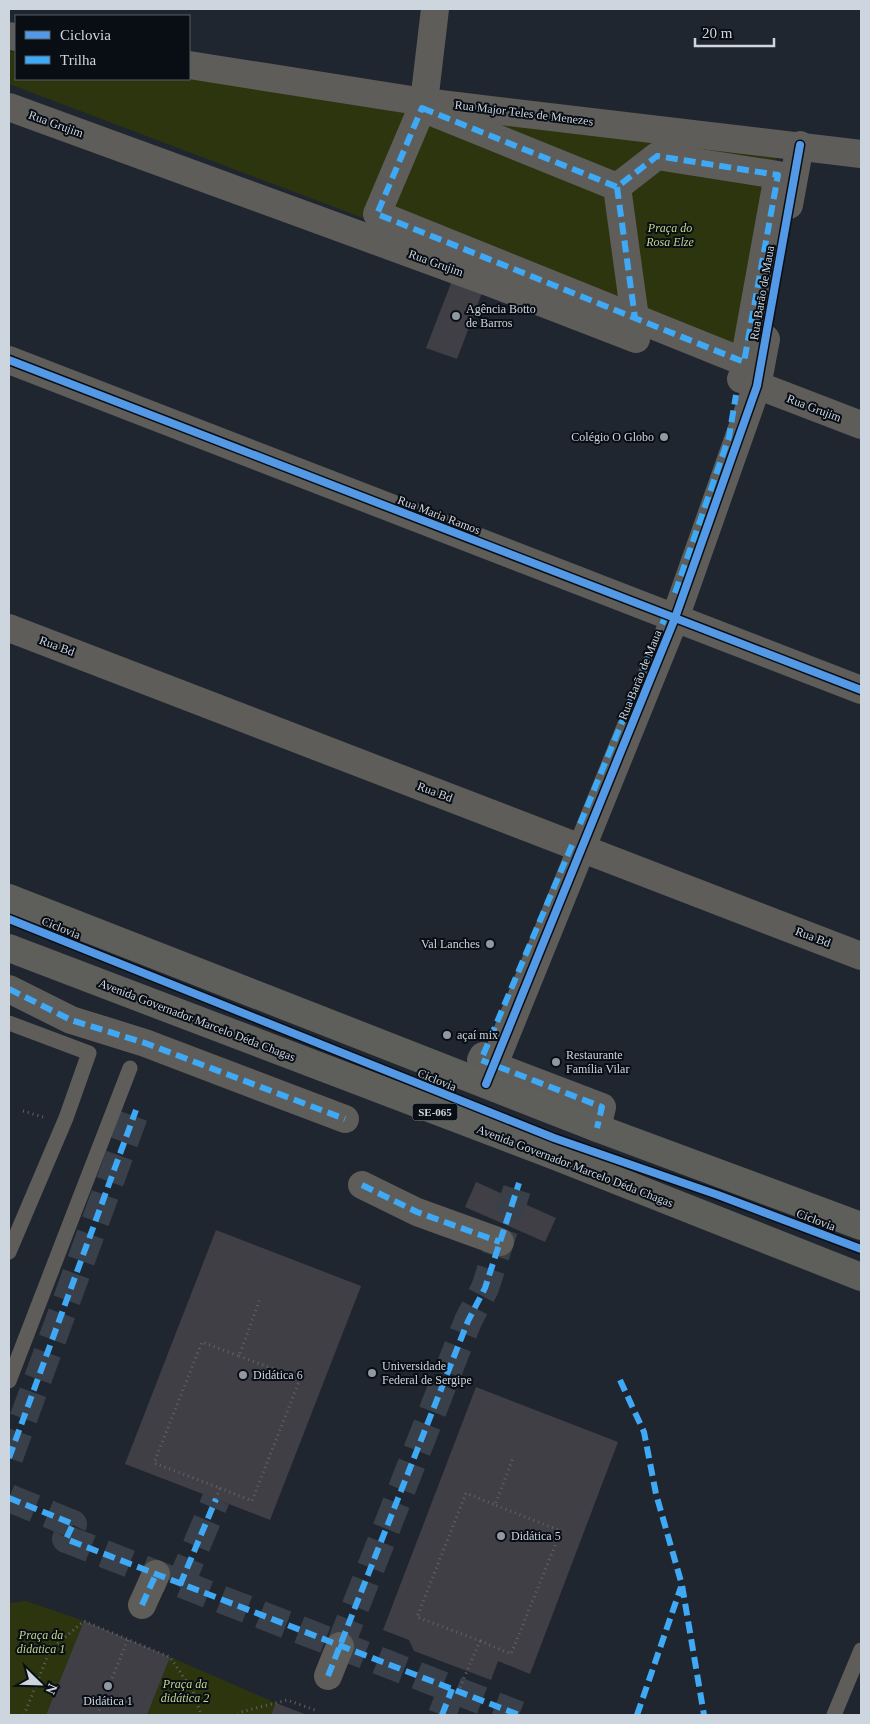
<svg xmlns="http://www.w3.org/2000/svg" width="870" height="1724" viewBox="0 0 870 1724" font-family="Georgia,serif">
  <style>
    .green { fill: #2c350e }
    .building { fill: #403f46 }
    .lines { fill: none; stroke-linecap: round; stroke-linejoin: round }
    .street-tunnel { stroke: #3a4049; stroke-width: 28; stroke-dasharray: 28 14; stroke-linecap: butt }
    .path { stroke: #626363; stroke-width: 3; stroke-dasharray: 1 4; stroke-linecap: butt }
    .lane { stroke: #5e5d59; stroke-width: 15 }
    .street { stroke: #5e5d59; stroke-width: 28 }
    .primary { stroke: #5e5e5b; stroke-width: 28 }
    .quiet { stroke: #3fa9f5; stroke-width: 6; stroke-dasharray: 12 6; stroke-linecap: butt }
    .cycleway-casing { stroke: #090e15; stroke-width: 11 }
    .cycleway { stroke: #5399e6; stroke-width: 8 }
    .poi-dot { fill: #9098a1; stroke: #090e15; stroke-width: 2 }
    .labels { text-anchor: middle; stroke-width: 4; stroke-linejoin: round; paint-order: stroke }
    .shield { fill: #090e15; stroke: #9299a2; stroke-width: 1 }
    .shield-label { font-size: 11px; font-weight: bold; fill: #cdd5df }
    .street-label { font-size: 12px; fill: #cdd5df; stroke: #090e15 }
    .park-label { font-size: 12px; font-style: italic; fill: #c2d58a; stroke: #090e15 }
    .poi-label { font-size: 12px; fill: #cdd5df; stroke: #090e15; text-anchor: start }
  </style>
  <rect width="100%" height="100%" fill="#20262f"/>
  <!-- green -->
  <g class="green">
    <polygon points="9,51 16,52 16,79 189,79 776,157 744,362 9,84"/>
    <polygon points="26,1601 84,1621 46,1715 9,1715 9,1603"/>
    <polygon points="170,1657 276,1703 271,1715 147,1715"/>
  </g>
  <!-- building -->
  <g class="building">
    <polygon points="455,273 485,285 457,359 426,348"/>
    <polygon points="476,1182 556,1218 545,1242 465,1207"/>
    <polygon points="216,1230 361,1286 270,1520 125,1464"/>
    <polygon points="476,1387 618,1442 530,1674 498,1661 491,1680 414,1651 409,1640 383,1630"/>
    <polygon points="84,1621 170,1657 147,1715 46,1715"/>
    <polygon points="276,1703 307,1715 271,1715"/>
  </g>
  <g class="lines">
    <!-- street-tunnel -->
    <g class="street-tunnel">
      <polyline points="9,1458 136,1110"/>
      <polyline points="9,1498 73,1524 66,1539 519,1715"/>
      <polyline points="180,1585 216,1499"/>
      <polyline points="340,1646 468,1321 485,1288 519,1183"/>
      <polyline points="442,1715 452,1689"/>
    </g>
    <!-- path -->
    <g class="path">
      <polyline points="23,1111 43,1117"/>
      <polyline points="220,1488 252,1501 300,1379 239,1356"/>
      <polyline points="216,1499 220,1488 154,1463 202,1342 239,1356 260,1299"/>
      <polyline points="480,1641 511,1654 561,1531 495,1505"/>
      <polyline points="458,1692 480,1641 417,1617 466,1493 495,1505 513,1458"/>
      <polyline points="24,1715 50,1650 84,1621 170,1657 193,1691 201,1715"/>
      <polyline points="97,1715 128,1639"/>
      <polyline points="238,1715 241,1712 287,1700 315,1710"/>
    </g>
    <!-- lane -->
    <g class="lane">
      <polyline points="9,1023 89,1053 66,1118 9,1252"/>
      <polyline points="9,1381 130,1068"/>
      <polyline points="834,1715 861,1650"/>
    </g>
    <!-- street -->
    <g class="street">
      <polyline points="9,36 16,37"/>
      <polyline points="189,65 424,102 861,154"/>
      <polyline points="424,102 435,9"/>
      <polyline points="9,107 494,284 636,339"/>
      <polygon points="422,108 617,187 657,156 778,175 744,362 377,214"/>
      <polyline points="617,187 635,318"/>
      <polyline points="789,205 800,145"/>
      <polyline points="9,360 861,690"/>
      <polyline points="741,379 861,425"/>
      <polyline points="9,628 861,956"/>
      <polyline points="9,989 71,1020 145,1043 345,1119"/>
      <polyline points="483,1056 481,1060 494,1066 602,1107 597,1128"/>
      <polyline points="486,1084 675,618 757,386 766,339"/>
      <polyline points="362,1185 417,1212 500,1242"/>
      <polyline points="142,1605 156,1574"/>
      <polyline points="328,1676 340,1646"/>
    </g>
    <!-- primary -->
    <g class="primary">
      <polyline points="9,898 597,1128 861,1226"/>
      <polyline points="9,948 555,1156 861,1277"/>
    </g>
    <!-- quiet -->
    <g class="quiet">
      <polygon points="422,108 617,187 657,156 778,175 744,362 377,214"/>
      <polyline points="617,187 635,318"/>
      <polyline points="675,593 729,437 736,395"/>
      <polyline points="580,824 666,615"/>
      <polyline points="572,845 481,1060 602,1107 597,1128"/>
      <polyline points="9,989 71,1020 145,1043 345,1119"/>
      <polyline points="362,1185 417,1212 500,1242"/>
      <polyline points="620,1380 644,1432 656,1494 682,1585 704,1715"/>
      <polyline points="9,1458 136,1110"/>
      <polyline points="9,1498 73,1524 66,1539 519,1715"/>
      <polyline points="180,1585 216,1499"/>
      <polyline points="142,1605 156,1574"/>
      <polyline points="328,1676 468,1321 485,1288 519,1183"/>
      <polyline points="442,1715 452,1689"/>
      <polyline points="637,1715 681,1587"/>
    </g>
    <!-- cycleway casing -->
    <g class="cycleway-casing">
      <g id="cycleway">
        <polyline points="9,360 861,690"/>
        <polyline points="9,919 554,1138 718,1195 861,1249"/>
        <polyline points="486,1084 675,618 757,386 800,145"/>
      </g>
    </g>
    <!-- cycleway -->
    <use href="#cycleway" class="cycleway"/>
  </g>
  <!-- markers -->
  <g class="poi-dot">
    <circle cx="456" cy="316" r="5"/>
    <circle cx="664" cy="437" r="5"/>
    <circle cx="490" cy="944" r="5"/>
    <circle cx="447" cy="1035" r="5"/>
    <circle cx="556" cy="1062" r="5"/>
    <circle cx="372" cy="1373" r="5"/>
    <circle cx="243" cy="1375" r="5"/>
    <circle cx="501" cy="1536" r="5"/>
    <circle cx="108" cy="1686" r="5"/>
  </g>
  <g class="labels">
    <!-- shield labels -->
    <rect class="shield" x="412.5" y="1103.5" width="45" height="17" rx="4"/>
    <g class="shield-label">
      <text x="435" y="1116">SE-065</text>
    </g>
    <!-- street labels -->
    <g class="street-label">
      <text transform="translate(524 113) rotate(7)" y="4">Rua Major Teles de Menezes</text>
      <text transform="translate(56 124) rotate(20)" y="4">Rua Grujim</text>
      <text transform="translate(436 263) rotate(20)" y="4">Rua Grujim</text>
      <text transform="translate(762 293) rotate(-80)" y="4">Rua Barão de Maua</text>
      <text transform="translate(814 408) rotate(21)" y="4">Rua Grujim</text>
      <text transform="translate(439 515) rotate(21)" y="4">Rua Maria Ramos</text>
      <text transform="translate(57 646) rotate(21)" y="4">Rua Bd</text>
      <text transform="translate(640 675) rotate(-68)" y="4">Rua Barão de Maua</text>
      <text transform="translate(435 792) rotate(21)" y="4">Rua Bd</text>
      <text transform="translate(61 928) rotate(22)" y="4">Ciclovia</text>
      <text transform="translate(813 937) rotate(21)" y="4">Rua Bd</text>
      <text transform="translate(197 1020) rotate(21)" y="4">Avenida Governador Marcelo Déda Chagas</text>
      <text transform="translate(437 1080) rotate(22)" y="4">Ciclovia</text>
      <text transform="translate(575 1166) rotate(21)" y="4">Avenida Governador Marcelo Déda Chagas</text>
      <text transform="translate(816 1220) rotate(21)" y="4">Ciclovia</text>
    </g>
    <!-- park labels -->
    <g class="park-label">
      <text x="670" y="232">Praça do<tspan x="670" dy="14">Rosa Elze</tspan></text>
      <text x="41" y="1639">Praça da<tspan x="41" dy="14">didatica 1</tspan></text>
      <text x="185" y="1688">Praça da<tspan x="185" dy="14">didática 2</tspan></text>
    </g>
    <!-- poi labels -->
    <g class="poi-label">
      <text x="466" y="313">Agência Botto<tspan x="466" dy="14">de Barros</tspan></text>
      <text x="654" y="441" text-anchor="end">Colégio O Globo</text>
      <text x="480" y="948" text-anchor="end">Val Lanches</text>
      <text x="457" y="1039">açaí mix</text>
      <text x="566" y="1059">Restaurante<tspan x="566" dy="14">Família Vilar</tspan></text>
      <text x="382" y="1370">Universidade<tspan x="382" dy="14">Federal de Sergipe</tspan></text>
      <text x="253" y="1379">Didática 6</text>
      <text x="511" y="1540">Didática 5</text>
      <text x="108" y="1705" text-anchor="middle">Didática 1</text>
    </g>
  </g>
  <!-- border -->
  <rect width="870" height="1724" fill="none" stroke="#cdd5df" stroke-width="20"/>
  <!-- legend -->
  <rect x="15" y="15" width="175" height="65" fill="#090e15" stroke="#575e66"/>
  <rect x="25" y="31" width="25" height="8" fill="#5399e6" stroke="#575e66"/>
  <text x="60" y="40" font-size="15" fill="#cdd5df">Ciclovia</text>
  <rect x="25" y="56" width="25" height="8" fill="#3fa9f5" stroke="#575e66"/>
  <text x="60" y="65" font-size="15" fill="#cdd5df">Trilha</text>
  <!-- north arrow -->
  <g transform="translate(40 1684) rotate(113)" stroke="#090e15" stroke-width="4" paint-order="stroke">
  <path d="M0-4L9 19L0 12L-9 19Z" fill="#cdd5df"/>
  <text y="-8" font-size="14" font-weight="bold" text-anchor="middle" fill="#cdd5df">N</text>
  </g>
  <!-- scale -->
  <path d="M695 38v8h79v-8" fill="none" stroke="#cdd5df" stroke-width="2.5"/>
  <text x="702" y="38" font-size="15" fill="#cdd5df" stroke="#090e15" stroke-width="4" paint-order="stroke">20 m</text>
</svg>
